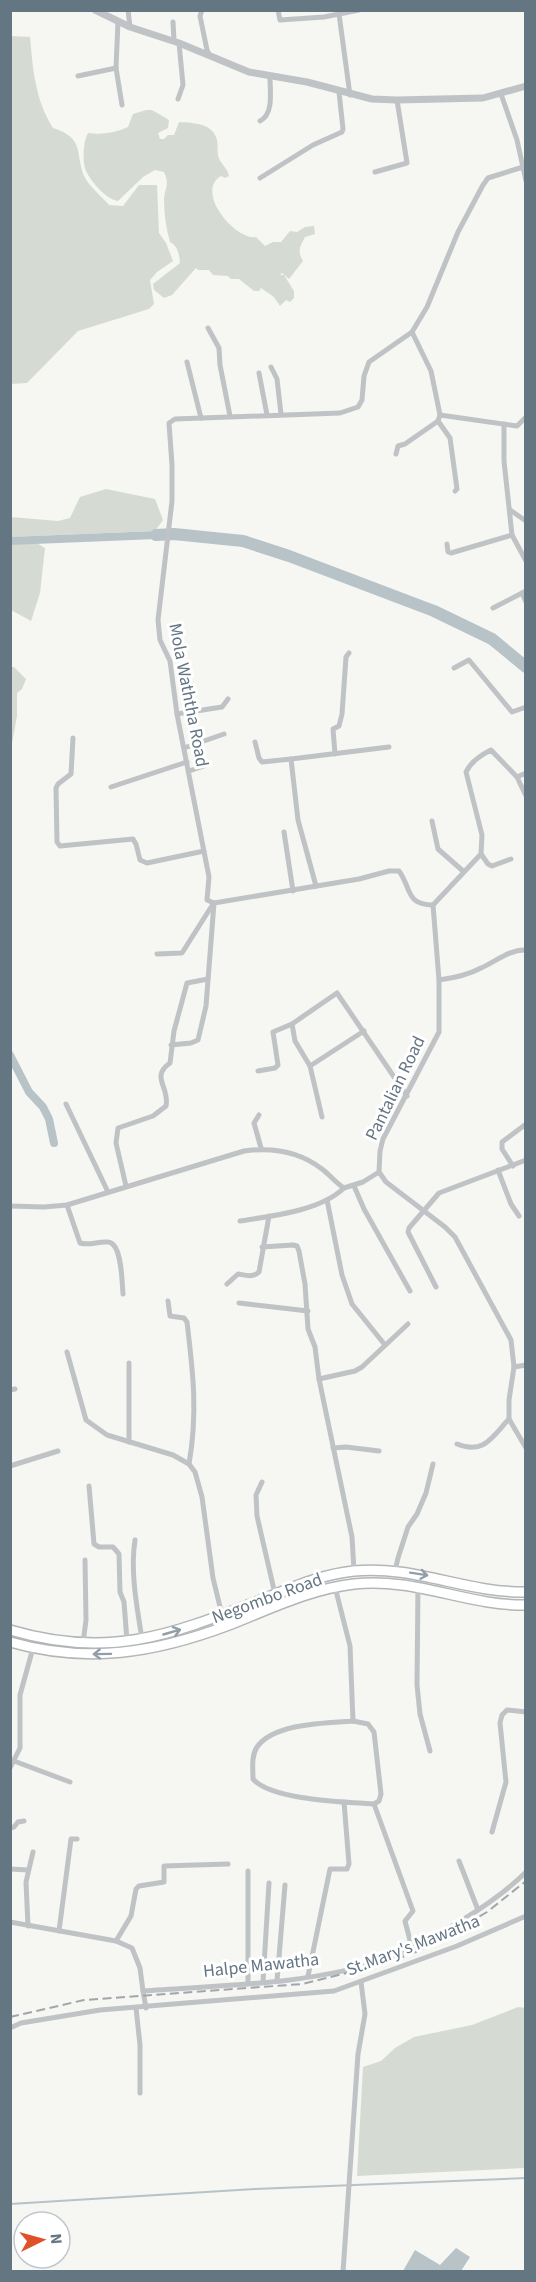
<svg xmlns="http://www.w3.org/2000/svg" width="536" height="2282" viewBox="0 0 536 2282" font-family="'Source Sans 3',sans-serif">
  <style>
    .green { fill: #d5dbd2 }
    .water { fill: #b7c3c7 }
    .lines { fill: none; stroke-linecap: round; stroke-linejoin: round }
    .stream { stroke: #b7c3c7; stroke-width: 2 }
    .canal { stroke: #b7c3c7; stroke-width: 8 }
    .river { stroke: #b7c3c7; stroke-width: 12 }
    .trunk-casing { stroke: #b2b6b9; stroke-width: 12 }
    .minor { stroke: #bfc3c6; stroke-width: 5 }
    .tertiary { stroke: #bfc3c6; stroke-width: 7 }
    .trunk { stroke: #fff; stroke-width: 9 }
    .rail { stroke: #a0a7ac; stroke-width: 2; stroke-dasharray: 9 4.5; stroke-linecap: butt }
    .oneway { stroke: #939fa8 }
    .labels { text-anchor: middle; stroke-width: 6; stroke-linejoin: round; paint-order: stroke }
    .street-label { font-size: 18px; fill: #657683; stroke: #fff }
  </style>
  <rect width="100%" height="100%" fill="#f6f6f2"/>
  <!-- green -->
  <g class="green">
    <path d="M10,36L30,37C33,70 35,99 53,128C85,138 75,153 84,176C89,186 102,197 109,205L123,206L139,185H157L159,233L166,243L173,261L157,272L150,280L154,304L149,309L78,331L27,383L10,384Z"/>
    <path d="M146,110H152L169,120L168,128L158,133L160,139H164L168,135H174L179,122C194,123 213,123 217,140C218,145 217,150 218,155C219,163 228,168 229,176L225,178L221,176C194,192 236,241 256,237L265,246L273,242H281L290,231L297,232L305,227L314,226L315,234L305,237C300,247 297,251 303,261L289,279L282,273L280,275H284L294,291V298L290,302L286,300L280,306L274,297L261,288L259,291H254L239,279H231L228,276L213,275L209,270H198L196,268L172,295L164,298L154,290L153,284L180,263C179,254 178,246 170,242C166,228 164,214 164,199C165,187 170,185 164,172L155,170L143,177L118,201C106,199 92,183 86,171C82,162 83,142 88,133C102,135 115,133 128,127L133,114Z"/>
    <polygon points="106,489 155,499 163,520 155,531 11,537 11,517 58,521 70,518 80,497"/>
    <polygon points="35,542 45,548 40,593 31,621 11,610 10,545"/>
    <polygon points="11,667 14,667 26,679 22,689 17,693 17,716 11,749"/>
    <polygon points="518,2007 526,2008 525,2168 357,2176 363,2067 381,2061 395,2048 414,2037 472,2025"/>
  </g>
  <!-- water -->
  <polygon class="water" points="456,2248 470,2257 461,2271 403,2271 415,2250 440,2265"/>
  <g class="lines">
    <!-- stream -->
    <polyline class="stream" points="10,2204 255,2189 526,2178"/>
    <!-- canal -->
    <g class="canal">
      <polyline points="10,541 156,535"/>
      <polyline points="10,1055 29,1092 43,1107 49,1119 54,1143"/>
    </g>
    <!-- river -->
    <polyline class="river" points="156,535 174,534 243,541 289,556 434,611 492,639 526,667"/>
    <!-- trunk casing -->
    <g class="trunk-casing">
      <g id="trunk">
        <path d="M10,1630C108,1659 168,1636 258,1601C289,1589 321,1574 354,1571C414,1565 466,1593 526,1592"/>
        <path d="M10,1642C87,1664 155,1653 229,1625C270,1609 310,1589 354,1584C415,1577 467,1606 526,1605"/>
      </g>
    </g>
    <!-- minor -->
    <g class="minor">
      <polyline points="128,10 130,27"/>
      <polyline points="202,10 200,16 207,50 210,56"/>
      <polyline points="278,10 280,20 324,17 359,10"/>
      <polyline points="339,14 350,95"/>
      <polyline points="173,22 174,41"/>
      <polyline points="116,68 122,105"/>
      <polyline points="78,76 116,68 118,21"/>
      <polyline points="501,94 517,140 526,181"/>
      <polyline points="178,99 183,85 179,43"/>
      <path d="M260,121C274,114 270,91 270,78"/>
      <polyline points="375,172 407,163 397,100"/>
      <polyline points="260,178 313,145 342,132 343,129 339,92"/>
      <polyline points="208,328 219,348 220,365 230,416"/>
      <polyline points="187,362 201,418"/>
      <polyline points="271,367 277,379 281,414"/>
      <polyline points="259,373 267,415"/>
      <polyline points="440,415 517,426 526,417"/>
      <polyline points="438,421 450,438 457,489 455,491"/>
      <polyline points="504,424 504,461 512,535 526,561"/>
      <polyline points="396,454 398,446 405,444 438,421 440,415 431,371 412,332"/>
      <polyline points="510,510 526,521"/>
      <polyline points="447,544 448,552 451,553 512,535"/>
      <polyline points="522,593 526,602"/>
      <polyline points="493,608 526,591"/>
      <polyline points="454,668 469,660 512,712 526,707"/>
      <polyline points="177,714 222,707 228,699"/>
      <polyline points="73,738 71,774 58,784 56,788 57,842 60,846 133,839 136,844 140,860 147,863 204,851"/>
      <polyline points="255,742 259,758 262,762 291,759"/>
      <polyline points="184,748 224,734"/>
      <polyline points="335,754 333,729 339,726 342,714 346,657 349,653"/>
      <polyline points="189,771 204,766"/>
      <path d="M526,773L517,777L491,750C481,755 471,761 466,772L482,835L481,854L433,905L439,980V1032L383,1139L380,1151L379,1172L386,1182L445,1227L455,1237L511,1340L514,1367L509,1400V1419L526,1448"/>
      <polyline points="517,777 526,796"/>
      <polyline points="111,787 187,762"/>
      <polyline points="432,821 438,849 463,871"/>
      <polyline points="284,832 293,891"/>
      <polyline points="481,854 488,864 492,866 511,859"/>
      <polyline points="316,886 298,820 291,759 389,747"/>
      <path d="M433,905C405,904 412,889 399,871H389L359,879L214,903L207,900L209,877L177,714L170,661L160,640L158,620L172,501V465L169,423L175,419L340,413L358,407L362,400L364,376L369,362L412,332L427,307L458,232L483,185L488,178L523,167"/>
      <polyline points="157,954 182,953 213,904"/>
      <path d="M439,980C454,978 468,975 481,968C495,962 510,949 526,950"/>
      <polyline points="292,1024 295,1041 310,1066"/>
      <polyline points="171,1045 191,1043 198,1040 206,1006 214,903"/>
      <polyline points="258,1071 275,1068 278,1065 273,1032 292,1024 337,993 407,1096"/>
      <polyline points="66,1104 108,1192"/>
      <polyline points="259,1115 254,1123 261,1148"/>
      <polyline points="322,1117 310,1066 364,1031"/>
      <polyline points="513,1166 502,1149 502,1142 526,1124"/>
      <polyline points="498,1170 511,1204 519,1216"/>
      <path d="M126,1186L116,1143L118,1128L153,1116L166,1106C170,1087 150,1077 170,1063L174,1031L187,983L208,979"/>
      <polyline points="354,1186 364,1209 410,1291"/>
      <polyline points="327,1200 342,1275 352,1304 385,1345"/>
      <path d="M67,1205L80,1243C90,1246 98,1241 108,1242C122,1243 122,1282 123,1294"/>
      <path d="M10,1206L44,1207L67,1205L244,1151C273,1147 299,1151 322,1169C330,1175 336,1183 344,1188L363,1182L379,1172"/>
      <path d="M240,1221C272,1216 320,1211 344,1188"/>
      <polyline points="262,1247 293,1245 297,1246 299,1251 305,1284 308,1329 315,1347 319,1379 352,1537 354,1571"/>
      <path d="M227,1284L238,1274C245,1275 253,1278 259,1272L269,1216"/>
      <polyline points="436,1287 408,1232 409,1228 439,1193 526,1160"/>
      <path d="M168,1301L170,1316L184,1318L187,1322C193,1372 198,1413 189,1464"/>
      <polyline points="239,1303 308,1311"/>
      <polyline points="67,1352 86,1420 107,1435 173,1455 189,1464 195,1472 202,1497 213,1578 222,1615"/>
      <polyline points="129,1363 129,1442"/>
      <polyline points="514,1367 526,1365"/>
      <polyline points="319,1379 355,1371 362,1367 408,1324"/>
      <polyline points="10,1390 15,1389"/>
      <path d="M457,1444C484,1455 492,1437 509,1419"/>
      <polyline points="333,1448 346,1447 379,1451"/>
      <polyline points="10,1466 58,1451"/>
      <polyline points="262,1482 256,1495 257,1516 275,1594"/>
      <polyline points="89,1486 94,1544 99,1547 113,1547 119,1554 120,1592 124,1602 127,1641"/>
      <path d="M135,1540C130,1572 137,1607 142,1639"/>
      <polyline points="395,1571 398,1558 408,1527 417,1514 426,1493 433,1464"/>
      <polyline points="335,1587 350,1646 353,1721"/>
      <polyline points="418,1587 417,1685 420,1714 430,1751"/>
      <polyline points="83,1643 86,1620 85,1560"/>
      <path d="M353,1721L368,1724L374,1732L381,1794L379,1801L374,1804C345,1802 271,1800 253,1779C253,1769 251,1756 257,1747C274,1723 326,1723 353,1721Z"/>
      <polyline points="14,1761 70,1782"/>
      <polyline points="10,1768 20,1748 20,1695 33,1648"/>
      <polyline points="374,1804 413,1911 405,1921 412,1948"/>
      <polyline points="10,1828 14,1827 18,1822 24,1821"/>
      <polyline points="492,1832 506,1782 500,1723 502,1715 507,1710 526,1712"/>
      <polyline points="459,1861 478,1910"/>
      <polyline points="10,1869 28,1870"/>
      <path d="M10,1922L116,1941L132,1948L140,1968L143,1991C224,1985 309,1985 387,1959C414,1949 439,1934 464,1919C485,1906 508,1890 526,1872"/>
      <polyline points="28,1926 26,1882 33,1852"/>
      <polyline points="59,1931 71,1839 77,1839"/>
      <polyline points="116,1941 131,1916 136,1889 139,1886 164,1882 164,1866 228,1864"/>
      <polyline points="308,1976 330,1869 347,1869 349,1864 344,1802"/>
      <polyline points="277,1981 285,1885"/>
      <polyline points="263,1982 269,1883"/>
      <polyline points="248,1984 248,1871"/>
      <polyline points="143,1991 146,2008"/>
      <polyline points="136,2008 140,2045 140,2093"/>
      <polyline points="10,2028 21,2023 100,2010 334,1991 457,1946 526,1916"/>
      <polyline points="343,2272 358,2054 365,2014 361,1982"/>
    </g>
    <!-- tertiary -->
    <polyline class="tertiary" points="95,10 130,27 179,43 249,72 307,82 372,99 397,100 483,98 526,86"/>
    <!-- trunk -->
    <use href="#trunk" class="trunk"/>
    <!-- rail -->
    <polyline class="rail" points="10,2017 84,2000 302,1984 351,1972 389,1962 421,1950 487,1912 526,1881"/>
  </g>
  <!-- one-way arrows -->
  <defs><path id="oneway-shaft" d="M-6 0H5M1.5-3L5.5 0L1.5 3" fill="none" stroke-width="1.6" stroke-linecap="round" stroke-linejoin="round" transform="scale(1.5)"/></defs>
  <g class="oneway">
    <use href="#oneway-shaft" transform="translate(419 1574) rotate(9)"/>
    <use href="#oneway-shaft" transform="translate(172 1632) rotate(-16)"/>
    <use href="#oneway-shaft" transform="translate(102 1654) rotate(179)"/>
  </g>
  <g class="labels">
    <!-- street labels -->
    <g class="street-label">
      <text transform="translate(189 695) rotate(79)" y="6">Mola Waththa Road</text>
      <text transform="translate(395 1088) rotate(-64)" y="6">Pantalian Road</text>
      <text transform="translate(267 1598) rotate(-20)" y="6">Negombo Road</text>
      <text transform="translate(413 1945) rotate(-21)" y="6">St.Mary's Mawatha</text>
      <text transform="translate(261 1965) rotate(-6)" y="6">Halpe Mawatha</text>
    </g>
  </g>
  <!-- border -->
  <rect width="536" height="2282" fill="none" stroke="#657683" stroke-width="24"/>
  <!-- north arrow -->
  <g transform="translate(42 2240) rotate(85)"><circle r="28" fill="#ffffff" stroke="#c1c8cd" stroke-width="1.5"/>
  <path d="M0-4.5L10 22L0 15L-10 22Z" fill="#df5229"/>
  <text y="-9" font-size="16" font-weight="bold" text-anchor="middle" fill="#657683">N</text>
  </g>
</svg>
